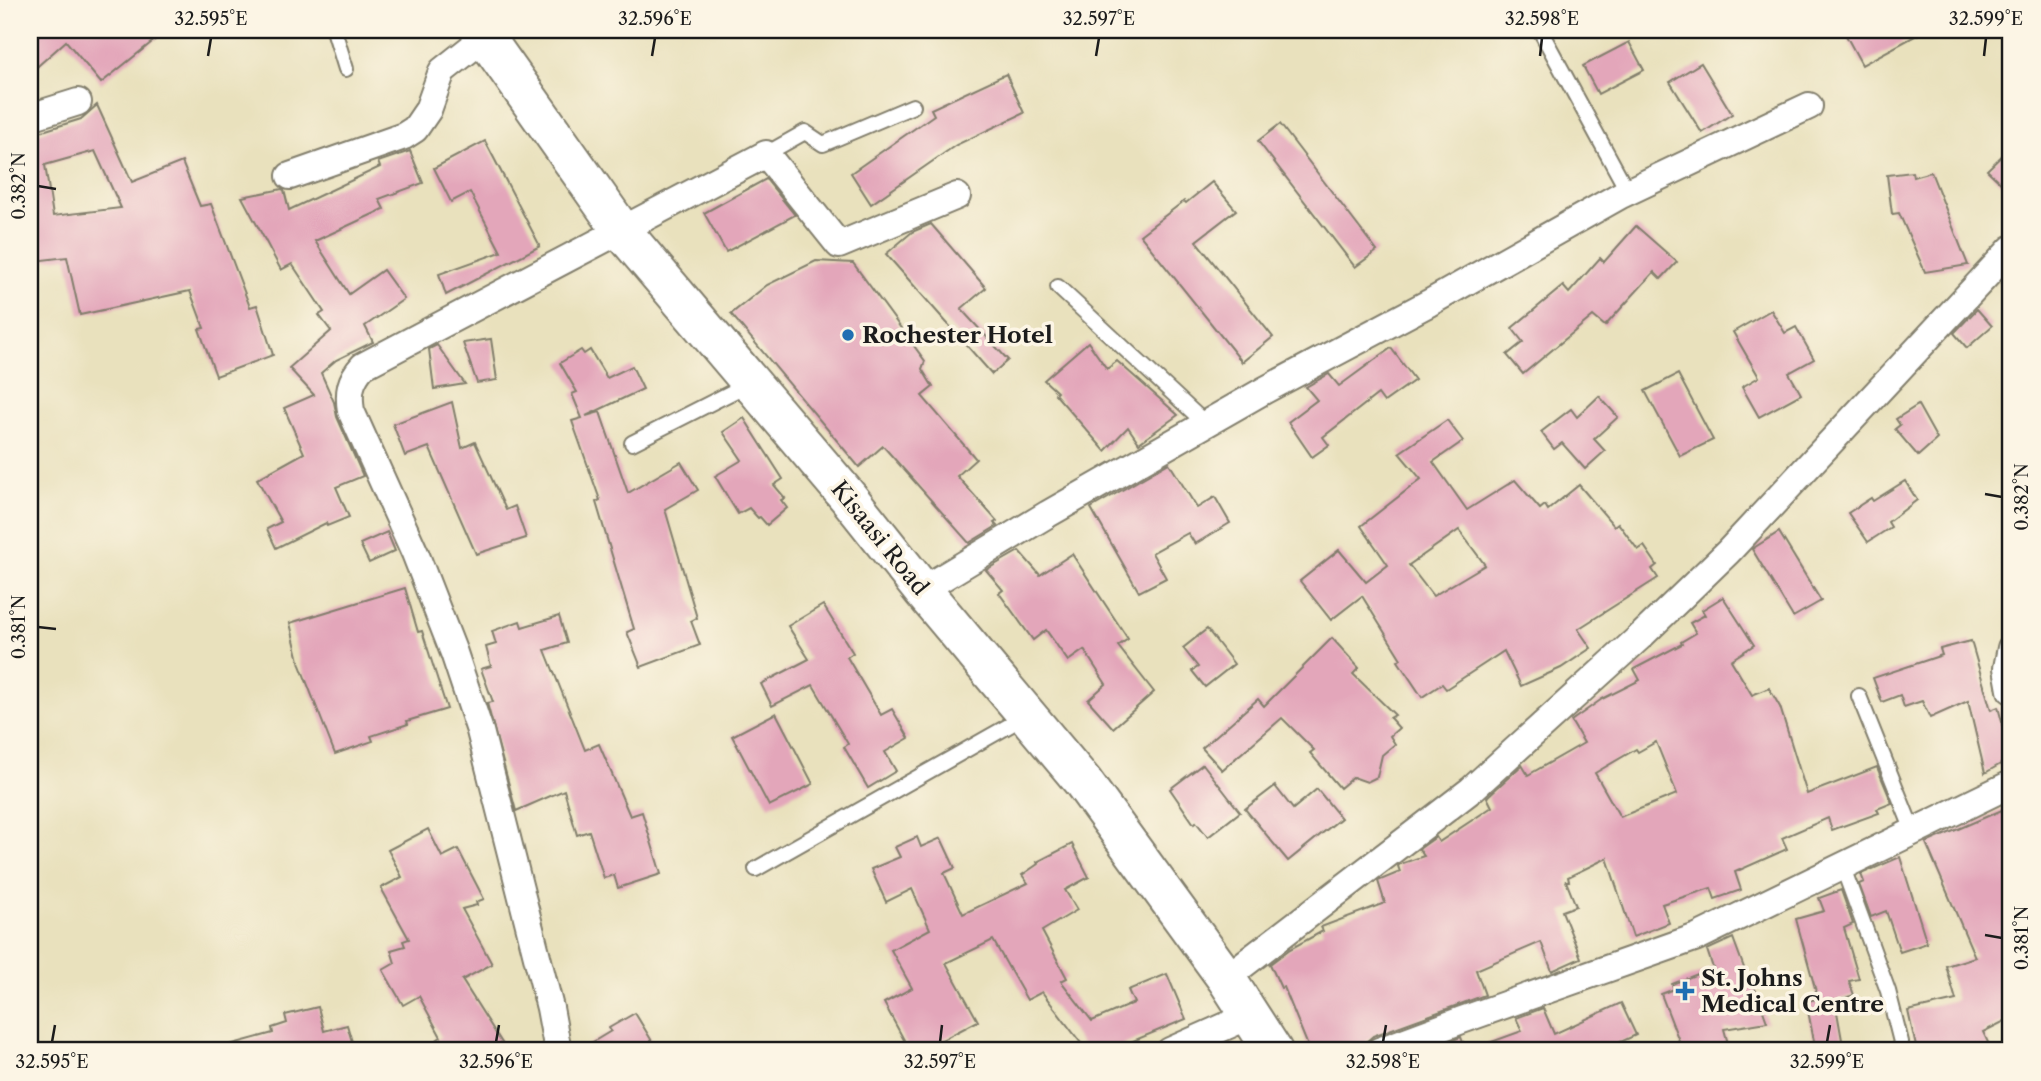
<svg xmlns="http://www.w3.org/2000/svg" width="2041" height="1081" viewBox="0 0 2041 1081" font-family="'Libre Caslon Text',serif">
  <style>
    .building { fill: #e3a6ba; fill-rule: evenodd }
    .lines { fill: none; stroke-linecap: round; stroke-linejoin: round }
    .service-casing { stroke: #827e6c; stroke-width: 18 }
    .minor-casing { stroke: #827e6c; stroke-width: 30 }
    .secondary-casing { stroke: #827e6c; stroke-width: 42 }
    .service { stroke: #fff; stroke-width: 14 }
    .minor { stroke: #fff; stroke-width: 26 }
    .secondary { stroke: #fff; stroke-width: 38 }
    .ticks { fill: none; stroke: #1c1c1c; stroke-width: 2.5 }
    .poi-dot { fill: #1f6fb2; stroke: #fcf5e5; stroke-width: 2.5 }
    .labels { text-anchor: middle; stroke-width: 7; stroke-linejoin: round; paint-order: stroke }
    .poi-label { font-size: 23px; font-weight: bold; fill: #1c1c1c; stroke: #fcf5e5; text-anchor: start }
    .street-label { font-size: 23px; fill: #1c1c1c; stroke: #fcf5e5 }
    .neatline { fill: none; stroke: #1c1c1c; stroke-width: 2.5 }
    .ticks-label { font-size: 18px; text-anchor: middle; fill: #1c1c1c }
  </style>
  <rect width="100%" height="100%" fill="#fcf5e5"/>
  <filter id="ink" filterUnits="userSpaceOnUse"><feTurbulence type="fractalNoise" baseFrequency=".0143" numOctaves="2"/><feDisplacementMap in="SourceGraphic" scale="14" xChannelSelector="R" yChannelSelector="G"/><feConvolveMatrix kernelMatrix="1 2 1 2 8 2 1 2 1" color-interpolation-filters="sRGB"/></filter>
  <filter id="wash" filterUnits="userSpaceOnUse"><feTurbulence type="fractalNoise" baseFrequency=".00686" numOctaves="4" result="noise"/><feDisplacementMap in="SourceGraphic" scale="28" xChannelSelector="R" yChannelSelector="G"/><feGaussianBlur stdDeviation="1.57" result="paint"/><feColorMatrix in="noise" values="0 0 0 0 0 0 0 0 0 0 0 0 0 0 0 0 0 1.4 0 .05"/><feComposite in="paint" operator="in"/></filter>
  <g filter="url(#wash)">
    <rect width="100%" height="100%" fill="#e9e1bd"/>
    <g id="blocks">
      <!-- building -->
      <g class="building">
        <polygon points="30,30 167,30 101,83 66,41 30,73"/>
        <polygon points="1843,30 1926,30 1862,65"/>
        <polygon points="1629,42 1644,70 1598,94 1583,66"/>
        <polygon points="1701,63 1732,114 1702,133 1670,82"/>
        <polygon points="1006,74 1024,113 956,145 871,204 851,173 934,115 931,109"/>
        <path d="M97,105L132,182L182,162L200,206L211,204L250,307L257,305L273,355L216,376L199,329L204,328L190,291L80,315L67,257L34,261L30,221V135L81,119ZM95,151L121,208L53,216L45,165Z"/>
        <polygon points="1280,124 1377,251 1355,267 1258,141"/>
        <polygon points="485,141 540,246 446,295 439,274 501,252 470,192 451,202 434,168"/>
        <polygon points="2011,147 2011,193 1987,170"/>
        <polygon points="410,151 423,183 379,199 384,209 315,241 349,294 383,270 404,299 365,326 373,342 336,360 321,373 334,402 337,417 363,476 336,487 349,517 327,526 326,523 276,548 267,529 281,522 257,479 304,453 284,408 314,395 289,368 331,331 319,315 324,312 292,264 281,270 242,197 282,189 284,190 289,210 380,167 378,162"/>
        <polygon points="1912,172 1913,177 1931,172 1968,265 1925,272 1899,213 1892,214 1887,175"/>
        <polygon points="766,179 795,215 726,252 704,213"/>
        <polygon points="1212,182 1236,210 1196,241 1273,337 1242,362 1140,235 1184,201 1186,203"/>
        <polygon points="931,224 986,288 961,309 1008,360 992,374 886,254 912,232"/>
        <polygon points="1636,226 1677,262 1661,279 1654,272 1605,326 1593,316 1523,374 1507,355 1523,342 1512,328 1563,286 1569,293 1600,258 1604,262"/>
        <polygon points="816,261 853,263 925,361 922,369 933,387 922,396 976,459 957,476 997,521 994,523 997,526 969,543 883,446 859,467 731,314 767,285"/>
        <polygon points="1977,309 1992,326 1967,348 1954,333"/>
        <polygon points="1771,310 1785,333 1796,327 1814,359 1789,373 1801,394 1759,417 1742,387 1759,377 1733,332"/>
        <polygon points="491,339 497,380 477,383 463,343"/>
        <polygon points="1088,342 1107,369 1117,361 1178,415 1139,443 1128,427 1105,451 1055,394 1057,392 1044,380"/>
        <polygon points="437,345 465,384 434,389 429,349"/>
        <polygon points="1391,348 1415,380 1384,402 1378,394 1323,437 1329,445 1312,457 1288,422 1317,400 1306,387 1329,374 1339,386"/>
        <polygon points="581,350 584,354 590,350 607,378 632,366 643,389 586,416 600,412 628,493 681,462 698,490 665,509 697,618 691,621 700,645 641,667 627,632 634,629 596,502 600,500 572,421 582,418 572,394 577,392 560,363"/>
        <polygon points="1678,374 1713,440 1680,456 1645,391"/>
        <polygon points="1599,396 1618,417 1594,439 1605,451 1585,469 1562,443 1554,449 1541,432 1571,409 1577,417"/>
        <polygon points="452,402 462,448 475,442 506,510 515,506 526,538 476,554 429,447 405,456 393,424"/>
        <polygon points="1918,405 1937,439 1918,456 1895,429 1900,425 1896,419"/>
        <polygon points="744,418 783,479 774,485 785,498 781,500 787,508 767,525 760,517 758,518 749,508 738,514 715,476 742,460 723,432"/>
        <path d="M1447,420L1463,441L1433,462L1467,510L1515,480L1540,509L1545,505L1548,510L1579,485L1614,526L1618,523L1638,550L1644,546L1657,565L1652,569L1658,578L1578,629L1591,648L1561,668L1521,686L1504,651L1446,689L1442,684L1422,697L1398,661L1401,659L1362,596L1331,620L1300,581L1339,550L1366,582L1388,565L1361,526L1421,479L1399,453ZM1459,530L1485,565L1433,596L1409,565Z"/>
        <polygon points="1169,463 1197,508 1215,497 1230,523 1195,544 1188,533 1152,553 1166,578 1139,592 1091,508"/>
        <polygon points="1905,481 1917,500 1888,522 1891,527 1868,542 1848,513 1871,498 1873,501"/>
        <polygon points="387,532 395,551 369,563 360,544"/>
        <polygon points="1779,532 1821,601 1793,617 1752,549"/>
        <polygon points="1019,551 1040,575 1072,554 1128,639 1118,646 1154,692 1113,728 1088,700 1106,684 1084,650 1068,661 1046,630 1033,640 999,593 1003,590 986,570"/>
        <polygon points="405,588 418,632 422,631 447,709 407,721 408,724 371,736 373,741 335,754 300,665 290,623"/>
        <path d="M1723,597L1754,645L1731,660L1752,695L1769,688L1780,707L1807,794L1877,767L1892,803L1877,809L1879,813L1832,830L1828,818L1782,838L1787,849L1735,872L1741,890L1715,899L1711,888L1662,904L1669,923L1633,937L1607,858L1568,877L1569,881H1566L1576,906L1562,911L1581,958L1552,971L1541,942L1476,970L1485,995L1373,1036L1366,1042L1364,1051H1310L1284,987L1281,988L1270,964L1290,949L1323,931L1321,927L1385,903L1378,881L1400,872L1398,866L1400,864L1424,856L1419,849L1436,837L1439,842L1492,807L1487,797L1522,765L1528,775L1584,743L1571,721L1602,699L1640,680L1634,669L1682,644L1681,642L1696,633L1690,623L1705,615L1702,610ZM1656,742L1677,794L1620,817L1595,773L1636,749L1638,752Z"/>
        <polygon points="823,605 853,653 847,657 881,715 892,709 909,738 885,752 896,771 868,788 844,747 848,744 813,685 772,706 761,684 809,659 788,626"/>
        <polygon points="559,616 567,643 545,650 585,750 599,744 630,816 642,812 661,874 618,888 614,875 604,878 589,831 577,835 564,790 516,811 487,703 493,702 481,669 491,666 486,647 496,644 492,631 520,621 522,627"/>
        <polygon points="1207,629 1234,664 1205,687 1192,671 1198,667 1183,648"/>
        <polygon points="1332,638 1359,668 1353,674 1395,715 1390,718 1399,728 1390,736 1395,744 1382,755 1377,777 1367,782 1353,777 1340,788 1310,753 1314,750 1282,718 1222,770 1202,748 1258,699 1264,706"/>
        <polygon points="1971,641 1991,710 1998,707 2011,755 2011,758 1985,773 1968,701 1930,718 1922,701 1904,707 1900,695 1882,702 1873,678 1942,655 1940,649"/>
        <polygon points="776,713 813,784 769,806 732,736"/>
        <polygon points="1203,764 1240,812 1208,837 1196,822 1194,824 1170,789"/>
        <polygon points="1275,786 1293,809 1317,789 1341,818 1288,861 1245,809"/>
        <polygon points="2011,806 2011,1018 1983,1032 1992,1051 1917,1051 1908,1011 1956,1000 1946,966 1975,957 1926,843"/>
        <polygon points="428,829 442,857 458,849 484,899 476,902 477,905 462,909 492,964 462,980 502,1043 489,1051 419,1051 441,1037 419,996 403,1005 383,970 395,963 391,950 405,946 403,941 409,939 381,888 402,877 388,850"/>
        <polygon points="917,837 921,847 941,838 955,868 944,873 963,914 1028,883 1022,875 1038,864 1037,862 1072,844 1089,877 1065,890 1077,910 1042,931 1067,978 1061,981 1092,1021 1134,1003 1128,990 1167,974 1186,1019 1109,1051 1087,1051 1042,992 1027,1000 993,940 946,963 978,1021 921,1051 910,1051 884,1003 912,988 891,950 930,929 912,889 886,902 871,869 900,857 895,847"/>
        <polygon points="1900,857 1927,943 1900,952 1886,911 1871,917 1859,884 1864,882 1861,874"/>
        <polygon points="1841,890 1853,924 1844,928 1859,979 1849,981 1854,995 1835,1001 1844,1051 1816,1051 1806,1001 1818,999 1796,919 1824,911 1819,898"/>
        <polygon points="1733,938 1747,976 1750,975 1767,1022 1724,1029 1730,1051 1683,1051 1661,994 1674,989 1672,984 1713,968 1707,950"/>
        <polygon points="1621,1003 1636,1035 1601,1051 1473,1051 1472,1049 1522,1031 1516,1018 1543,1008 1554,1034"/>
        <polygon points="318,1007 324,1031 347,1025 353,1045 332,1051 230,1051 229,1045 273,1033 272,1028 287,1023 285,1015"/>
        <polygon points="635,1013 658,1051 578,1051 611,1031 609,1028"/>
        <polygon points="1461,1037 1466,1051 1423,1051"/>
      </g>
    </g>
  </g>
  <g filter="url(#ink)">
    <use href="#blocks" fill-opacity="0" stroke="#827e6c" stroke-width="2"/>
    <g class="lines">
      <!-- service casing -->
      <g class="service-casing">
        <g id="service">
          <polyline points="334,30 346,69"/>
          <polyline points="1540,30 1628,192"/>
          <polyline points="766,154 805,132 823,144 913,106"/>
          <polyline points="1058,287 1206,424"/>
          <polyline points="632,443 750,383"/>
          <polyline points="1859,696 1913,831"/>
          <polyline points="1842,865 1888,991 1901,1042"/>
          <polyline points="756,869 1026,716"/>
        </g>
      </g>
      <!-- minor casing -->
      <g class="minor-casing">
        <g id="minor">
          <polyline points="30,117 78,102"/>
          <polyline points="290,176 404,136 415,129 428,110 442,71 485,37"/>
          <polyline points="922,590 1048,514 1265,390 1429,303 1621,195 1809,106"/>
          <polyline points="2011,648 2007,668 2011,690"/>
          <polyline points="1226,978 1471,790 1642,635 1728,552 2011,249"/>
          <path d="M558,1051L550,1008L480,731L454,653L415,553L351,411C348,392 350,380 363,366L766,154L839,245L957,196"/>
          <polyline points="1170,1051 1251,1015"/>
          <polyline points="1379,1051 1462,1020 1697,937 2011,784"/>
        </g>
      </g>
      <!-- secondary casing -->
      <g class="secondary-casing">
        <polyline id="secondary" points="480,30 622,231 848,497 922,590 1083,782 1226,978 1273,1051"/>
      </g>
      <!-- service -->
      <use href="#service" class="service"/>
      <!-- minor -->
      <use href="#minor" class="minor"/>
      <!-- secondary -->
      <use href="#secondary" class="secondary"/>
    </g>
  </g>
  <!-- ticks -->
  <path class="ticks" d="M208,56L211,38M652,56L655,38M1096,56L1099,38M1540,56L1542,38M1984,56L1986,38M38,186L56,189M1985,494L2002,497M38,627L56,629M1985,935L2002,938M52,1042L55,1025M496,1042L499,1025M940,1042L942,1025M1383,1042L1386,1025M1827,1042L1830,1025"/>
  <!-- markers -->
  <g class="poi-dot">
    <circle cx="848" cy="335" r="7"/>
    <path d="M1681.5 980.5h7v7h7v7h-7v7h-7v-7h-7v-7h7z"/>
  </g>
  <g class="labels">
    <!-- poi labels -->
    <g class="poi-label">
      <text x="862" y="343">Rochester Hotel</text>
      <text x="1701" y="986">St. Johns<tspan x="1701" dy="26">Medical Centre</tspan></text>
    </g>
    <!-- street labels -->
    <g class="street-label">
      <text transform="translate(880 538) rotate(51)" y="8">Kisaasi Road</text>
    </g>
  </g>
  <!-- margin -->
  <rect width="2041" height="1081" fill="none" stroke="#fcf5e5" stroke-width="77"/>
  <rect x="38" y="38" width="1964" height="1004" class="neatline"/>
  <g class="ticks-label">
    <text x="211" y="25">32.595°E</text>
    <text x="655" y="25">32.596°E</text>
    <text x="1099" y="25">32.597°E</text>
    <text x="1542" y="25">32.598°E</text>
    <text x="1986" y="25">32.599°E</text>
    <text transform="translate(19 186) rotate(-90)" y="6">0.382°N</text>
    <text transform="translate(2022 497) rotate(-90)" y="6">0.382°N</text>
    <text transform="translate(19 627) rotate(-90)" y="6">0.381°N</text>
    <text transform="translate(2022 938) rotate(-90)" y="6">0.381°N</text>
    <text x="52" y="1068">32.595°E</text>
    <text x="496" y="1068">32.596°E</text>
    <text x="940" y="1068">32.597°E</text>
    <text x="1383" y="1068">32.598°E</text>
    <text x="1827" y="1068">32.599°E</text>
  </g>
</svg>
